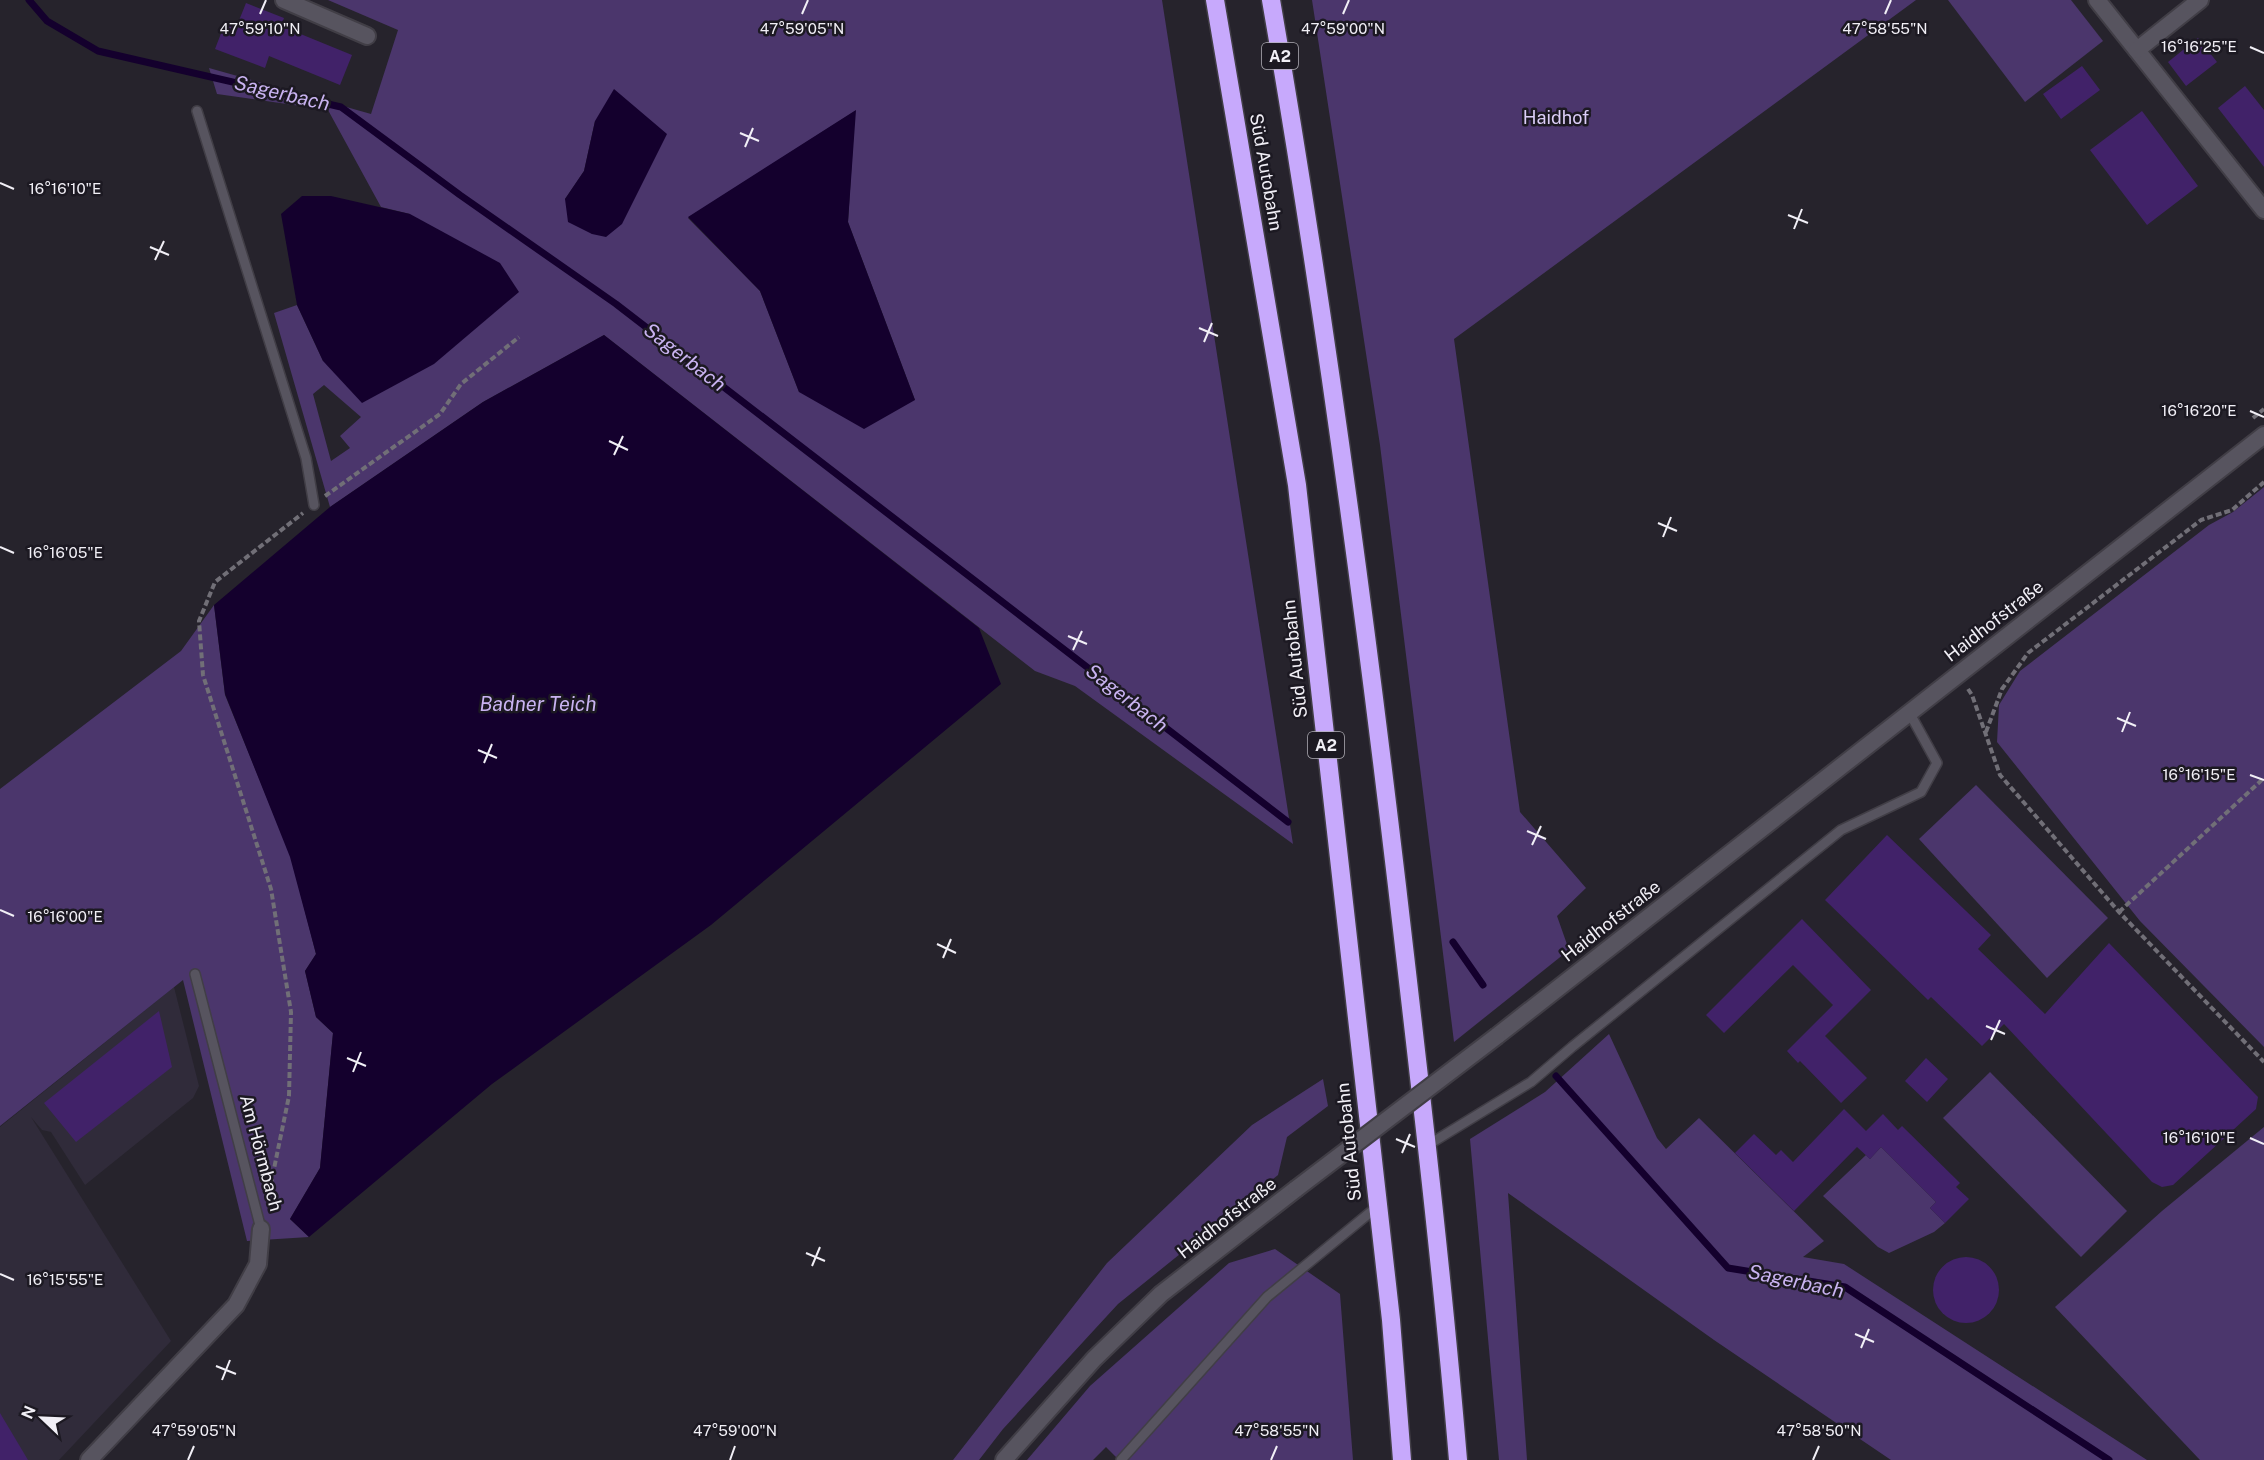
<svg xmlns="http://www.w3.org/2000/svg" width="2264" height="1460" viewBox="0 0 2264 1460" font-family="'Public Sans',sans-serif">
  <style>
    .built { fill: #302b3a }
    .green { fill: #4b366c; fill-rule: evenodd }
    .water { fill: #14002d }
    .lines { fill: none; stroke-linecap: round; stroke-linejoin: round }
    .stream { stroke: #14002d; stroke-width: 7 }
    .building { fill: #412269 }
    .service-casing { stroke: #413e46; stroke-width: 12 }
    .minor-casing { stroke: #413e46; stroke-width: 20 }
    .tertiary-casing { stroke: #413e46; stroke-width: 20 }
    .motorway-casing { stroke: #413e46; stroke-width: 21 }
    .path { stroke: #716f77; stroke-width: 4; stroke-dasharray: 6 3; stroke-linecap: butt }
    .service { stroke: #57545f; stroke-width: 9 }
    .minor { stroke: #57545f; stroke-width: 16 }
    .tertiary { stroke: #57545f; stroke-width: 16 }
    .motorway { stroke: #c7a9fc; stroke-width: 18 }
    .tertiary-bridge-casing { stroke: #413e46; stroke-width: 20; stroke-linecap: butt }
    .tertiary-bridge { stroke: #57545f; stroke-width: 16 }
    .ticks { fill: none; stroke: #f1eff6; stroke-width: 2 }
    .labels { text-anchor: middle; stroke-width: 5; stroke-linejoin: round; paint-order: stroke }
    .shield { fill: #1c1922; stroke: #b1afb6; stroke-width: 1.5 }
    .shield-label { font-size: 16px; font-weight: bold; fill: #f1eff6 }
    .park-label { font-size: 18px; fill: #dccef8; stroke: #1c1922 }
    .street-label { font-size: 18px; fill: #f1eff6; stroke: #1c1922 }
    .water-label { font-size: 20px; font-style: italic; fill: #c9b3f1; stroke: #1c1922 }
    .ticks-label { font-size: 15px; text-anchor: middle; fill: #f1eff6; stroke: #1c1922; stroke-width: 5; stroke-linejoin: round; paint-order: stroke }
  </style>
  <rect width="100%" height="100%" fill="#26232c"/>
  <!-- built -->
  <polygon class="built" points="174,987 199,1086 193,1098 85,1185 51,1132 42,1130 31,1117 171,1341 59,1460 0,1460 0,1127"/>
  <!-- green -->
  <g class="green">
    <path d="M328,0H1162L1293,844L1075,686L1035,671L604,335L483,402L330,507L274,313L297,305L323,361L410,214L381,207L328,110L217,94L209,68L371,114L398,30ZM855,111L848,222L915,400L799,392L760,291L688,218ZM595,121L592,234L565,199L584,171ZM324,385L361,417L340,436L350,448L331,461L313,394Z"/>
    <polygon points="1312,0 1916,0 1454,339 1520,812 1586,888 1557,916 1569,950 1454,1042 1380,445"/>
    <polygon points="1948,0 2071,0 2103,41 2025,102"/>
    <polygon points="2264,487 2264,1047 2140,921 1997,742 1999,705 2020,671 2209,525 2233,512"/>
    <polygon points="214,605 225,695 291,857 316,954 305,971 316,1017 333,1033 320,1168 290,1219 309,1237 247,1241 183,980 0,1126 0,789 181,651"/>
    <polygon points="1976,785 2108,918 2047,978 1919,839"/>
    <polygon points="1609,1034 1657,1138 1666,1149 1699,1118 1824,1241 1803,1257 1844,1264 2147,1460 1891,1460 1714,1340 1508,1193 1527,1460 1499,1460 1470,1139 1545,1092"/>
    <polygon points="1990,1072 2127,1211 2081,1257 1943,1118"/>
    <polygon points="1323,1079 1328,1106 1287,1137 1278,1175 1118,1304 1003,1429 979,1460 953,1460 1107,1263 1252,1125"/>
    <polygon points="2264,1127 2264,1460 2200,1460 2055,1307 2162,1211"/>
    <polygon points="1881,1147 1936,1202 1930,1208 1945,1223 1934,1232 1889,1253 1878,1247 1823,1196 1866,1155 1870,1159"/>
    <polygon points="1275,1249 1340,1294 1353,1460 1119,1460 1106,1447 1093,1460 1027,1460 1090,1386 1229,1263"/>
  </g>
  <!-- water -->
  <g class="water">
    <polygon points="614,89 667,134 622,224 606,237 592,234 568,222 565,199 584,171 595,121"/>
    <polygon points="856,110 848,222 915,400 864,429 799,392 760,291 688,217"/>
    <polygon points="302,196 331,196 410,214 500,263 519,292 434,364 362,403 323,361 297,305 281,214"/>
    <polygon points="604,335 979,628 1001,684 711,925 492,1084 309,1237 290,1219 320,1168 333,1033 316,1017 305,971 316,954 290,857 225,694 214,605 330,507 483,402"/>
  </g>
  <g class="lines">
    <!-- stream -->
    <g class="stream">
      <polyline points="29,0 47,21 98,51 341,107 460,195 616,304 1288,822"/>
      <polyline points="1453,942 1483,985"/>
      <polyline points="1556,1076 1728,1268 1845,1287 2109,1460"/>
    </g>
  </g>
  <!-- building -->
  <g class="building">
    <polygon points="246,3 284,18 281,26 352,55 340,85 269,56 265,68 215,49 225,23 236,28"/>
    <polygon points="2198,38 2217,62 2186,86 2168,62"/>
    <polygon points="2082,66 2100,90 2061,119 2043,94"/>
    <polygon points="2245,86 2264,110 2264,167 2218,108"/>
    <polygon points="2142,111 2198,186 2147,225 2090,150"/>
    <polygon points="1887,835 1991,935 1978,949 2045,1014 2109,943 2258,1097 2256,1109 2173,1185 2162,1187 2152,1182 2004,1024 1982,1046 1931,997 1928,1000 1825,900"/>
    <polygon points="1802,919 1871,990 1825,1036 1867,1078 1841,1103 1800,1061 1798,1063 1787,1051 1833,1005 1793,965 1724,1033 1706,1015"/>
    <polygon points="159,1011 172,1067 76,1142 44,1103"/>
    <polygon points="1926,1058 1948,1079 1927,1102 1905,1081"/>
    <polygon points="1844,1109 1866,1131 1883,1114 1898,1130 1902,1126 1960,1183 1956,1187 1969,1199 1945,1223 1930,1208 1936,1202 1881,1147 1870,1159 1857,1147 1794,1211 1735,1153 1754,1134 1776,1155 1781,1150 1793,1162"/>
    <circle cx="1966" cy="1290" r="33"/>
    <polygon points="0,1413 28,1460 0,1460"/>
  </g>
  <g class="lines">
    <!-- service casing -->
    <g class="service-casing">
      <g id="service">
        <polyline points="197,111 306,458 314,505"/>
        <polyline points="195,974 261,1229"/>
        <polyline points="1428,1145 1531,1082 1572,1047 1841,830 1921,792 1937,763 1909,712"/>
        <polyline points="1121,1460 1267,1297 1378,1206"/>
      </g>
    </g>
    <!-- minor casing -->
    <g class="minor-casing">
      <g id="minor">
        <polyline points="284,0 367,36"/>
        <polyline points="2097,0 2264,210"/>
        <polyline points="2137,50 2200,0"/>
        <polyline points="89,1460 236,1305 258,1264 261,1229"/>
      </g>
    </g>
    <!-- tertiary casing -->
    <g class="tertiary-casing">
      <g id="tertiary">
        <polyline points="1497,1036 2264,435"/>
        <polyline points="1004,1460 1094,1359 1161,1294 1296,1189"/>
      </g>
    </g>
    <!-- motorway casing -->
    <g class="motorway-casing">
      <g id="motorway">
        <polyline points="1215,0 1297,485 1391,1320 1402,1460"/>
        <path d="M1271,0C1322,294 1362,590 1397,886C1419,1077 1442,1268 1458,1460"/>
      </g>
    </g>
    <!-- path -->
    <g class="path">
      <polyline points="2253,418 2264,409"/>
      <polyline points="325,496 440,414 461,384 519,337"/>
      <polyline points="1968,689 1972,695 2000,775 2119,912 2264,1062"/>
      <polyline points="1986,732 2002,689 2028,653 2201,520 2232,510 2264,482"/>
      <polyline points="2119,912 2264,778"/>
      <polyline points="269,1193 289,1096 291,1012 271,889 203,675 199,621 215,582 303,513"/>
    </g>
    <!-- service -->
    <use href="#service" class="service"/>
    <!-- minor -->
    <use href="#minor" class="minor"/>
    <!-- tertiary -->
    <use href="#tertiary" class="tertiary"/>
    <!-- motorway -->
    <use href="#motorway" class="motorway"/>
    <!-- tertiary-bridge casing -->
    <g class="tertiary-bridge-casing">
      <polyline id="tertiary-bridge" points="1296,1189 1497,1036"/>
    </g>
    <!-- tertiary-bridge -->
    <use href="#tertiary-bridge" class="tertiary-bridge"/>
  </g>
  <!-- ticks -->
  <path class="ticks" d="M260,14L266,0M802,14L808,0M1343,14L1349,0M1885,14L1891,0M2250,47L2264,53M740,133L759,141M745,147L753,128M0,183L14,189M1788,215L1808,223M1794,229L1802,209M150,247L169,255M155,260L164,241M1199,328L1218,336M1204,342L1212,323M2250,411L2264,417M609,441L628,450M614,455L623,436M1658,523L1677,531M1663,537L1671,517M0,547L14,553M1068,636L1087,644M1073,650L1082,631M2117,718L2136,726M2122,732L2130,712M478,750L497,758M484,763L492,744M2250,775L2264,780M1527,831L1546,839M1532,845L1541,826M0,910L14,916M937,944L956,953M943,958L951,939M1986,1026L2005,1034M1991,1040L2000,1020M347,1058L366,1066M353,1072L361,1052M2250,1138L2264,1144M1396,1139L1415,1147M1402,1153L1410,1134M806,1253L825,1261M812,1266L820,1247M0,1274L14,1280M1855,1334L1874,1342M1861,1348L1869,1329M216,1366L236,1374M222,1380L230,1360M188,1460L194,1446M730,1460L735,1446M1271,1460L1277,1446M1813,1460L1819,1446"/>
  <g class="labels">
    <!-- shield labels -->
    <g class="shield">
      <rect x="1262" y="43" width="36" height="26" rx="4.5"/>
      <rect x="1308" y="732" width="36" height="26" rx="4.5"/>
    </g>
    <g class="shield-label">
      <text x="1280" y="62">A2</text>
      <text x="1326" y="751">A2</text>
    </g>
    <!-- park labels -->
    <g class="park-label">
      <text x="1556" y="124">Haidhof</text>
    </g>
    <!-- street labels -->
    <g class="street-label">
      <text transform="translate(1266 172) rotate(80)" y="6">Süd Autobahn</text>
      <text transform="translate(1994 621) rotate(-38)" y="6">Haidhofstraße</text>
      <text transform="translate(1295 659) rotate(-96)" y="6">Süd Autobahn</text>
      <text transform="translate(1611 921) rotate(-38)" y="6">Haidhofstraße</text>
      <text transform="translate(1349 1142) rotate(-96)" y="6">Süd Autobahn</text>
      <text transform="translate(261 1153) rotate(75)" y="6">Am Hörmbach</text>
      <text transform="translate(1227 1218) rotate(-38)" y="6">Haidhofstraße</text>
    </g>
    <!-- water labels -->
    <g class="water-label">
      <text transform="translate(282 93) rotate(13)" y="7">Sagerbach</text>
      <text transform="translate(685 357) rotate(38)" y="7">Sagerbach</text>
      <text transform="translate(1127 698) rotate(38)" y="7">Sagerbach</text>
      <text x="538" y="711">Badner Teich</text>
      <text transform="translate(1796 1281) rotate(12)" y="7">Sagerbach</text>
    </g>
  </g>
  <g class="ticks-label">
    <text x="802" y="34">47°59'05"N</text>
    <text x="1343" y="34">47°59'00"N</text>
    <text x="1885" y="34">47°58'55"N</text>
    <text x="260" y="34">47°59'10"N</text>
    <text x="2199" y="52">16°16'25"E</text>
    <text x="65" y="194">16°16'10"E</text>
    <text x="2199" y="416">16°16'20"E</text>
    <text x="65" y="558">16°16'05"E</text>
    <text x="2199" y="780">16°16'15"E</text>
    <text x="65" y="922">16°16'00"E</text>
    <text x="2199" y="1143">16°16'10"E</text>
    <text x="65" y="1285">16°15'55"E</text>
    <text x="194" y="1436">47°59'05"N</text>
    <text x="735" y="1436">47°59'00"N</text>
    <text x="1277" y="1436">47°58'55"N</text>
    <text x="1819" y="1436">47°58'50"N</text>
  </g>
  <!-- north arrow -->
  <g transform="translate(42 1418) rotate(293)" stroke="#1c1922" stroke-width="4.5" paint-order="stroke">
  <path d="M0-4.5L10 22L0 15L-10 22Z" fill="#f1eff6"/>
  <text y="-9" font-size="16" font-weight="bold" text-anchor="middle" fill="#f1eff6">N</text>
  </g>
</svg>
